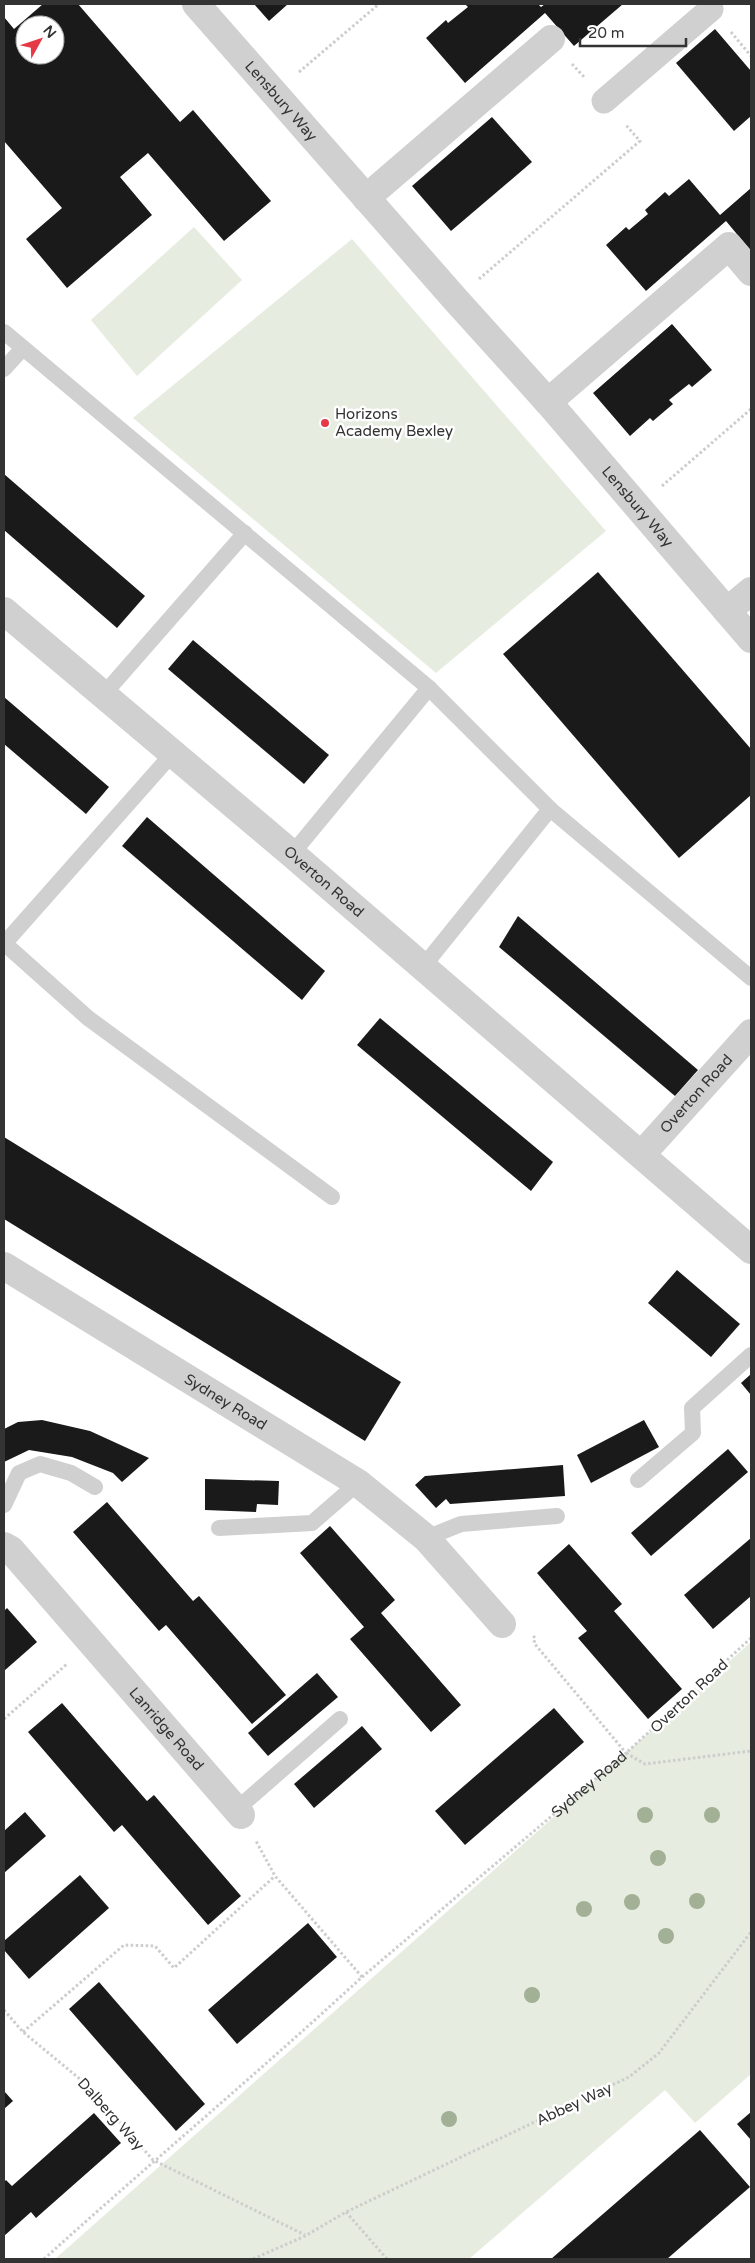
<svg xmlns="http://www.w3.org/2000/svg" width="755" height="2263" viewBox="0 0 755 2263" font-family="'Varela Round',sans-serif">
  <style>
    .green { fill: #e6ecdf }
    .building { fill: #1a1a1a; fill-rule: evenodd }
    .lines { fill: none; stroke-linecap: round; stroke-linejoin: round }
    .path { stroke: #cdcdcd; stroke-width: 3; stroke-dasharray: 2.5 2.5; stroke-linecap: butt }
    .service { stroke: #d0d0d0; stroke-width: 16 }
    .pedestrian { stroke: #d0d0d0; stroke-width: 25 }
    .minor { stroke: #d0d0d0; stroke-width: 28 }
    .tree { fill: #a2b095 }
    .poi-dot { fill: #e63946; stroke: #fff; stroke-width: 2 }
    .labels { text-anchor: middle; stroke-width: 5; stroke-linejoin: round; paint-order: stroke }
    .street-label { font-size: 15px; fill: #333; stroke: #fff }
    .poi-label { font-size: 15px; fill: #333; stroke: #fff; text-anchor: start }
  </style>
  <rect width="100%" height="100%" fill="#fff"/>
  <!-- green -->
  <g class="green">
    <polygon points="194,227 242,280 137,376 91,320"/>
    <polygon points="352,239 606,531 436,673 133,418"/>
    <polygon points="751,1642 751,2074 695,2123 665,2090 469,2259 55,2259"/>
  </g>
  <!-- building -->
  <g class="building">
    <path d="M43,4H78L180,122L193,110L271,201L224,241L148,153L120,177L152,215L67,288L26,239L62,208L4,141V17L14,29ZM25,25H55V55H25Z"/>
    <polygon points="254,4 288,4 269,21"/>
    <polygon points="465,4 538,4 541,7 545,4 623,4 574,46 545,13 465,83 426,38 446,20 448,23 468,7"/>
    <polygon points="715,29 751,71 751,116 734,131 676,63"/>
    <polygon points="492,117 532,162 451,231 412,186"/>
    <polygon points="689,179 720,215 751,188 751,251 726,221 646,291 606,245 626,227 629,230 648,214 645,210 665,192 669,196"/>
    <polygon points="672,324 712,370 692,387 689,384 669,400 673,404 653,421 650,418 630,436 593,393"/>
    <polygon points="4,474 145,596 117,628 4,530"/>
    <polygon points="598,572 751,749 751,795 679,858 503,654"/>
    <polygon points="193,640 329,755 304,784 168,669"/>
    <polygon points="4,697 109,787 86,814 4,744"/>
    <polygon points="147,817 325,971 302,1000 122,846"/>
    <polygon points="518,916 698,1070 675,1096 499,947"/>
    <polygon points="380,1018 553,1162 531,1191 357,1045"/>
    <polygon points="4,1137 401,1382 365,1441 4,1219"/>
    <polygon points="677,1270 740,1324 711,1357 648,1303"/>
    <polygon points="751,1374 751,1395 741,1383"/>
    <polygon points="42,1420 90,1431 149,1458 122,1482 113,1473 72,1457 29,1450 4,1462 4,1429 18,1422"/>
    <polygon points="644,1420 659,1447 591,1483 577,1455"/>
    <polygon points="728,1449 748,1472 651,1556 631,1533"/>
    <polygon points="563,1465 565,1496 450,1504 446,1499 436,1508 415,1485 425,1476"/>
    <polygon points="205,1479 279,1481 278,1505 257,1504 256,1512 205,1510"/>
    <polygon points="107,1502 193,1601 199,1596 286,1695 252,1724 166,1625 159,1631 73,1532"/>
    <polygon points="330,1526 395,1600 381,1613 461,1705 431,1732 350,1639 364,1627 300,1553"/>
    <polygon points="751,1538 751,1596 713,1629 684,1595"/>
    <polygon points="569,1544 622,1604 614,1611 682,1689 648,1719 578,1638 587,1631 537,1573"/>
    <polygon points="7,1608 37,1642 4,1671 4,1611"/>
    <polygon points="317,1673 338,1697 268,1756 248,1733"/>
    <polygon points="62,1703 147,1801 154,1795 241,1896 208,1925 122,1825 114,1832 28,1732"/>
    <polygon points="554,1708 584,1742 465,1845 435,1811"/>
    <polygon points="362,1726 382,1749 314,1808 294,1784"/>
    <polygon points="25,1812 46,1836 4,1873 4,1831"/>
    <polygon points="80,1875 109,1908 29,1979 4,1950 4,1941"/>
    <polygon points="308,1923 337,1957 237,2044 208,2010"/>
    <polygon points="99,1982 205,2104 176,2131 69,2009"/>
    <polygon points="4,2091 13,2101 4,2109"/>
    <polygon points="751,2112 751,2140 737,2124"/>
    <polygon points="94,2113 121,2143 36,2218 31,2212 4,2236 4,2182 6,2180 12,2186"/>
    <polygon points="700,2130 750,2187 667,2259 551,2259"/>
  </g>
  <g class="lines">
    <!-- path -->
    <g class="path">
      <polyline points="731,32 751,56"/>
      <polyline points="572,64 585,78"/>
      <polyline points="299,72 379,4"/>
      <polyline points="479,279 640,141 625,124"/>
      <polyline points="662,486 751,409"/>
      <polyline points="751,1638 626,1753 645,1764 751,1751"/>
      <polyline points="4,1719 67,1664"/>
      <path id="s1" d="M362,1977L626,1753L534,1643L535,1638L532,1634"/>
      <polyline points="4,2010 23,2032 86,2084 153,2160 305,2235"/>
      <polyline points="23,2032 124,1945 155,1946 174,1968 275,1876"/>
      <polyline points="346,2212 387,2259"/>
      <path d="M44,2259C149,2164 258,2073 362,1977L275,1876L256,1841"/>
      <polyline points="253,2259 305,2236 346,2212 629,2077 659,2053 751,1932"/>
    </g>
    <!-- service -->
    <g class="service">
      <polyline points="4,332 429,688 550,809 751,978"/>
      <polyline points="4,369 23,348"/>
      <polyline points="104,694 245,533"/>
      <polyline points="292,854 429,688"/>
      <polyline points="4,943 88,1018 332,1197"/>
      <polyline points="4,944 173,753"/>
      <polyline points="422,968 550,809"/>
      <polyline points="638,1480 693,1433 692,1408 751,1355"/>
      <polyline points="4,1505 19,1473 40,1464 71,1473 95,1487"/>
      <polyline points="219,1528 312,1523 358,1483"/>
      <polyline points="426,1538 461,1524 557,1516"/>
      <polyline points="237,1809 340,1719"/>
    </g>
    <!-- pedestrian -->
    <polyline class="pedestrian" points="604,101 711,9"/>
    <!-- minor -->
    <g class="minor">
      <path id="s2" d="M196,4L455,299L548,402L751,639"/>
      <polyline points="366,198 551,39"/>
      <polyline points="548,402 729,246 751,272"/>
      <path id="s3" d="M4,611L292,854L751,1250"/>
      <polyline points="727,611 751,591"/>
      <path id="s4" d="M642,1154L751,1033"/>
      <path id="s5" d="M4,1266L358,1483L426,1538L502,1624"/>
      <path id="s6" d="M4,1546L11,1550L241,1815"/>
    </g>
  </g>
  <!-- trees -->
  <g class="tree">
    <circle cx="645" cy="1815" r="8"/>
    <circle cx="712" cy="1815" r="8"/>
    <circle cx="658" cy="1858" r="8"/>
    <circle cx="697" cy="1901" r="8"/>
    <circle cx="632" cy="1902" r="8"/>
    <circle cx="584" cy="1909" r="8"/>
    <circle cx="666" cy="1936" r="8"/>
    <circle cx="532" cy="1995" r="8"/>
    <circle cx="449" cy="2119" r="8"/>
  </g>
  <!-- markers -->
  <circle class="poi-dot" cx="325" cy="423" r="5"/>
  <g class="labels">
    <!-- street labels -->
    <g class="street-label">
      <text dy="5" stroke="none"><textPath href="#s2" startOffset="129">Lensbury Way</textPath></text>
      <text dy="5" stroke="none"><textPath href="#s2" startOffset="669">Lensbury Way</textPath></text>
      <text dy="5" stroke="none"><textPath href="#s3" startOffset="419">Overton Road</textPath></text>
      <text dy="5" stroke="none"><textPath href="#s4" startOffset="81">Overton Road</textPath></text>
      <text dy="5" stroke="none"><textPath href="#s5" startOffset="260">Sydney Road</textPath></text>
      <text transform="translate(689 1696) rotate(-43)" y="5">Overton Road</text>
      <text dy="5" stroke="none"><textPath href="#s6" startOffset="245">Lanridge Road</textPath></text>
      <text dy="5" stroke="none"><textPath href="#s1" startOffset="298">Sydney Road</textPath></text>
      <text transform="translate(574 2104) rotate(-25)" y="5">Abbey Way</text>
      <text transform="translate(111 2114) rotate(48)" y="5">Dalberg Way</text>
    </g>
    <!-- poi labels -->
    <g class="poi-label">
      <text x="335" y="419">Horizons<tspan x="335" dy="17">Academy Bexley</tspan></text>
    </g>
  </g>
  <!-- border -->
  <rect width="755" height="2263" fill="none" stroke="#333333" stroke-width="10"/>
  <!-- north arrow -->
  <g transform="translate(40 40) rotate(50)"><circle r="24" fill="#ffffff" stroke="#adadad"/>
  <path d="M0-4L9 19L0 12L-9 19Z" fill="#e63946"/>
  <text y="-8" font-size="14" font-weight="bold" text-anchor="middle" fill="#333333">N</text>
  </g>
  <!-- scale -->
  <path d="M580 38v8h106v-8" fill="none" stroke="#333333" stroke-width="2.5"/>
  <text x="588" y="38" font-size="15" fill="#333333" stroke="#ffffff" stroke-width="4" paint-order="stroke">20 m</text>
</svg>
